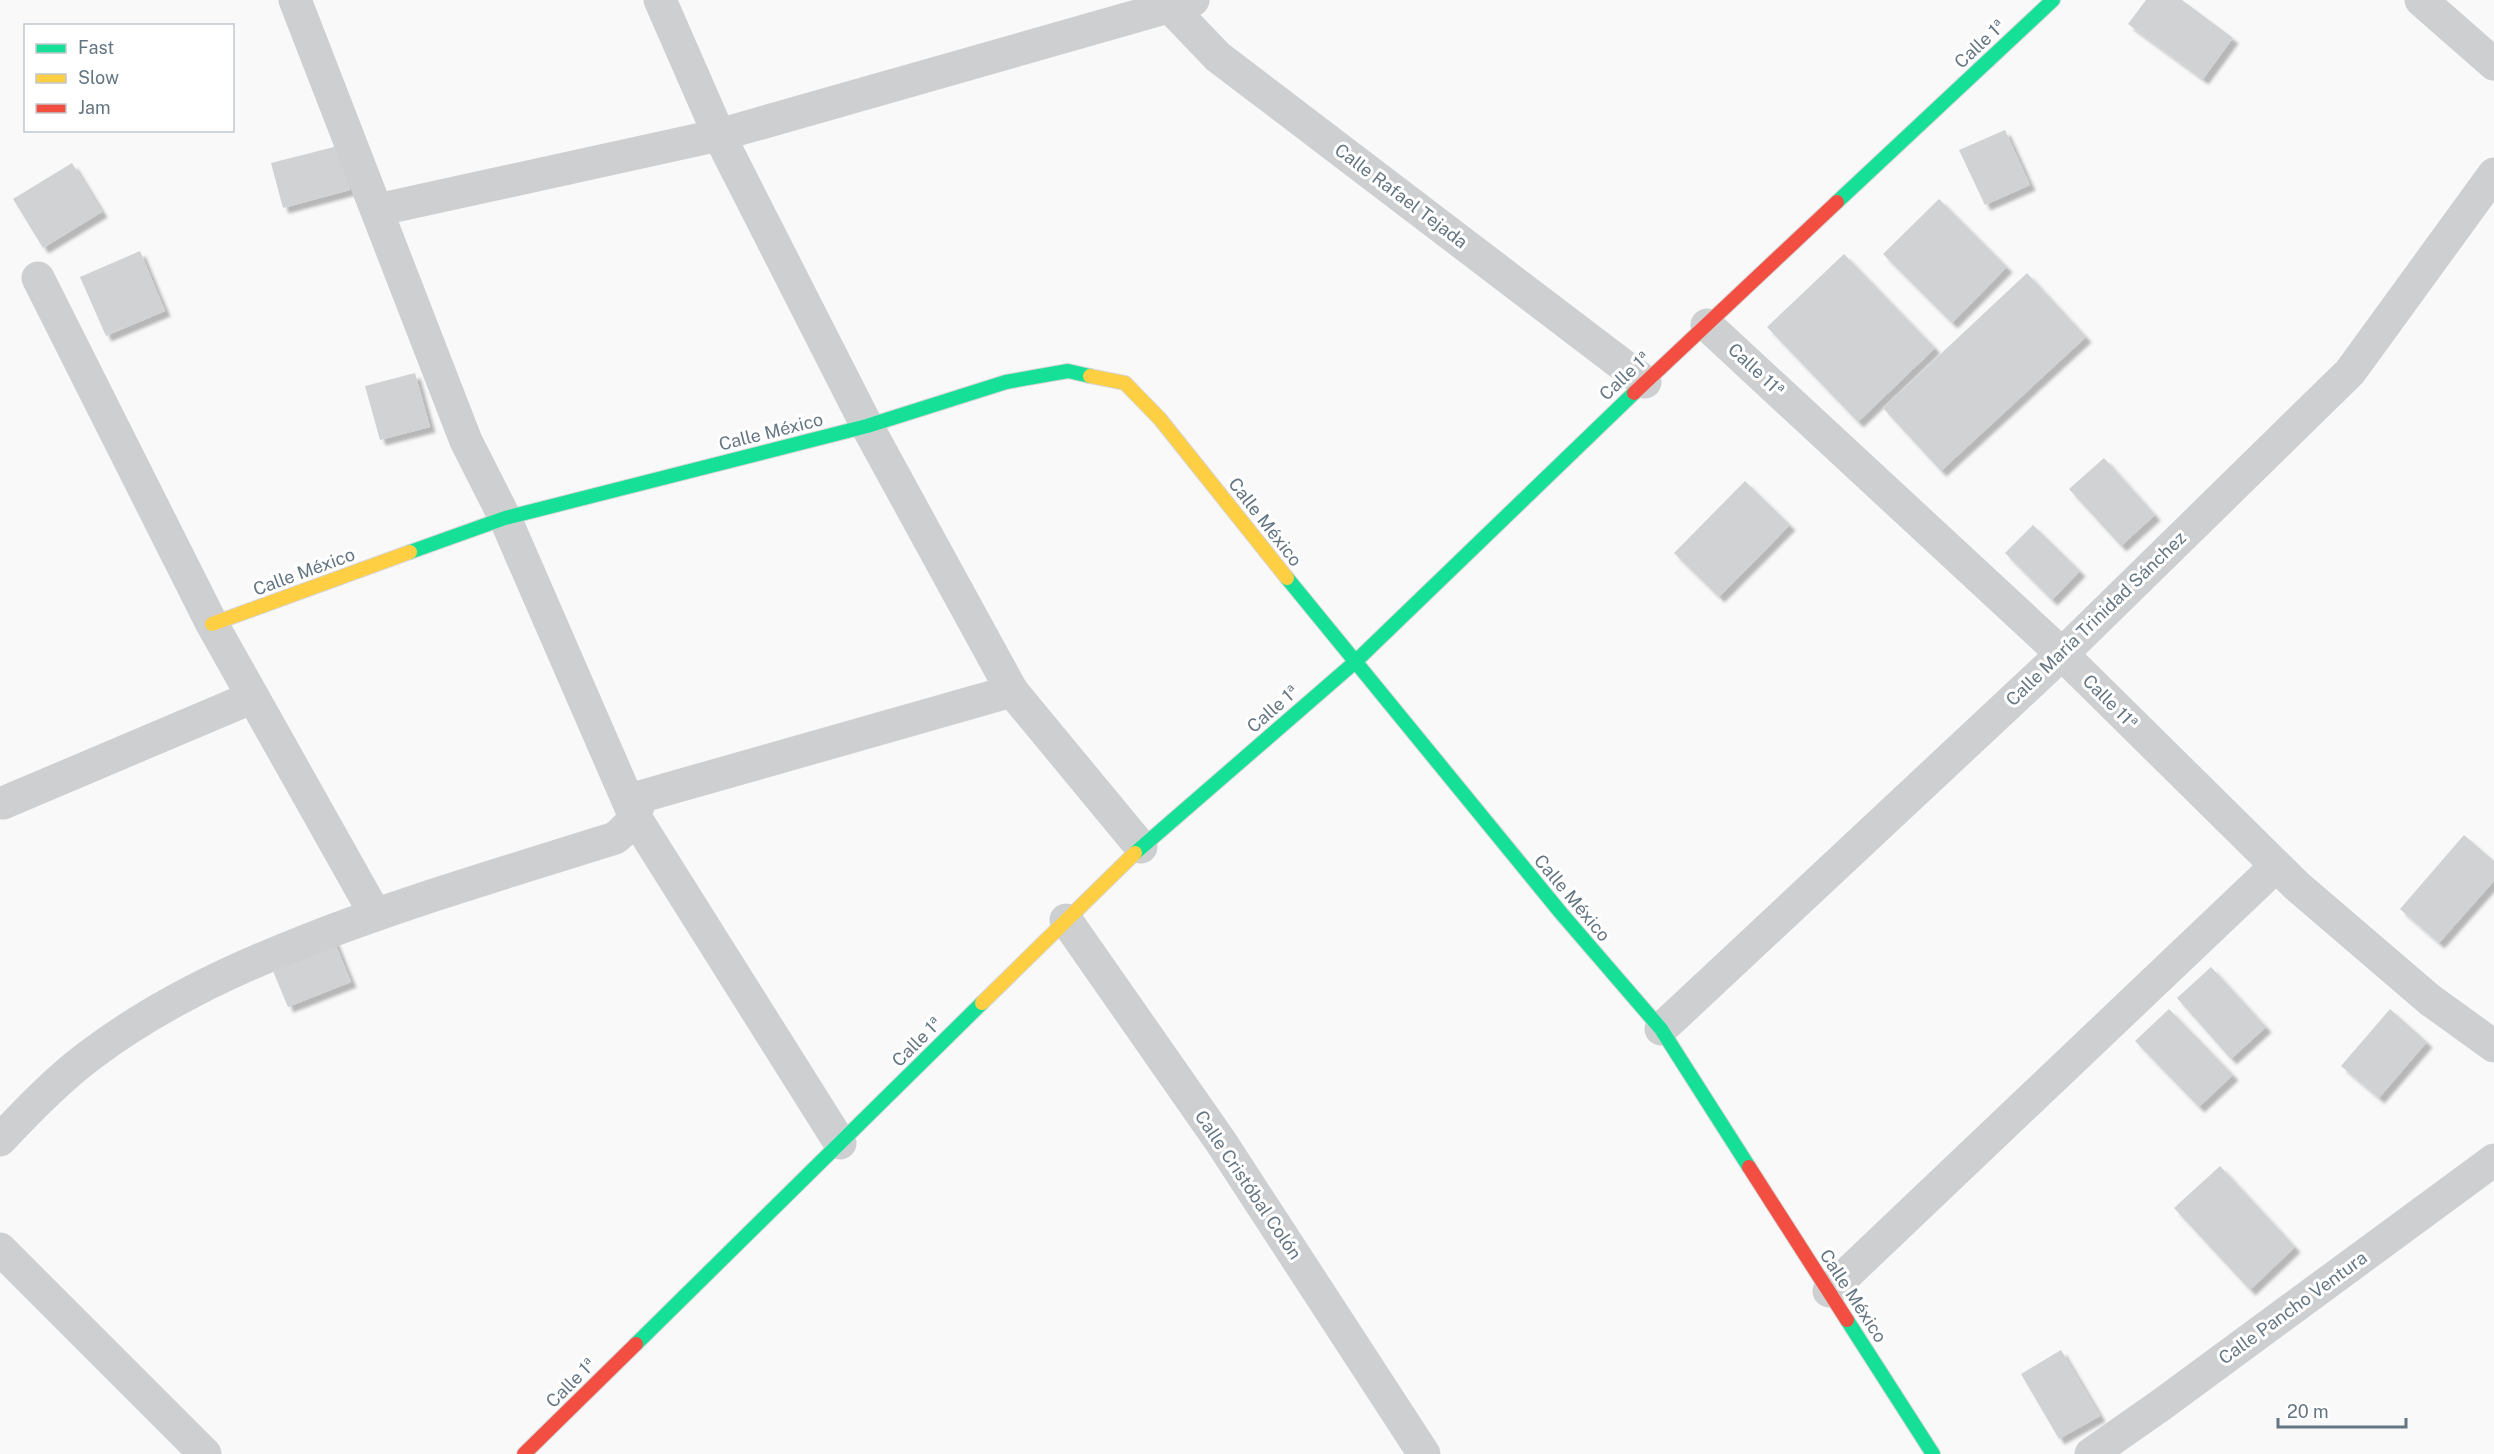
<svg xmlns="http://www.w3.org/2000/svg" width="2494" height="1454" viewBox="0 0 2494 1454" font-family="'Public Sans',sans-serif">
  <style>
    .building { fill: #d0d2d3; filter: url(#shadow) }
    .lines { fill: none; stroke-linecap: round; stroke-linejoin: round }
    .fast-casing { stroke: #d5d6d7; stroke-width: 16 }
    .slow-casing { stroke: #d5d6d7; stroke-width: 16 }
    .jam-casing { stroke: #d5d6d7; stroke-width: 16 }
    .street { stroke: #cecfd0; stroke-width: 33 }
    .fast { stroke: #16e098; stroke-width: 14 }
    .slow { stroke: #ffcf43; stroke-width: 14 }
    .jam { stroke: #f24e42; stroke-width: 14 }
    .labels { text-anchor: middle; stroke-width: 6; stroke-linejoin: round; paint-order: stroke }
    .street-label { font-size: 18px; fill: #657683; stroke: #fff }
  </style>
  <defs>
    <filter id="shadow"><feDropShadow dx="5.5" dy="5.5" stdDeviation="1.5" flood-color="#0004"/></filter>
  </defs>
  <rect width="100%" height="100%" fill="#f9f9f9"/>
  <!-- building -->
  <g class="building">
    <polygon points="2146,0 2182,0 2233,38 2203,79 2128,24"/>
    <polygon points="2005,130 2030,185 1985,205 1959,150"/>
    <polygon points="338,146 350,190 283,208 271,163"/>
    <polygon points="72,163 102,212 43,248 13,199"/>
    <polygon points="1939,199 2007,267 1952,323 1883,254"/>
    <polygon points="140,251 165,311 106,336 80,277"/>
    <polygon points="1844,254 1935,348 1858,422 1767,327"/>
    <polygon points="2027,273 2086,337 1941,471 1883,408"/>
    <polygon points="415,373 430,427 380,440 365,386"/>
    <polygon points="2104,458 2155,515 2121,546 2069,489"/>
    <polygon points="1745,481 1790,525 1719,597 1674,553"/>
    <polygon points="2033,525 2080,571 2052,600 2005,553"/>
    <polygon points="2464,835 2494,861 2494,881 2439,943 2400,909"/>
    <polygon points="333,938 351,982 288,1007 270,964"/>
    <polygon points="2211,967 2266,1027 2231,1059 2177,998"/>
    <polygon points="2169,1009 2233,1075 2199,1107 2135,1041"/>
    <polygon points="2390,1009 2427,1042 2379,1098 2341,1066"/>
    <polygon points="2220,1166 2295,1247 2250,1290 2174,1208"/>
    <polygon points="2061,1350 2100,1416 2059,1439 2021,1374"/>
  </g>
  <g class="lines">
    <!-- fast casing -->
    <g class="fast-casing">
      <g id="fast">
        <polyline points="1837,202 2053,0"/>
        <polyline points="410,552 505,518 867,426 1006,382 1068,371 1090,376"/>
        <polyline points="1287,578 1561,913 1661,1029 1749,1167"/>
        <polyline points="1135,853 1354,663 1634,393"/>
        <polyline points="1847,1320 1933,1454"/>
        <polyline points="636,1344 982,1003"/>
      </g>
    </g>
    <!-- slow casing -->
    <g class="slow-casing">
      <g id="slow">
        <polyline points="1090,376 1125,383 1160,419 1287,578"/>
        <polyline points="212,624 410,552"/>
        <polyline points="982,1003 1135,853"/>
      </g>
    </g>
    <!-- jam casing -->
    <g class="jam-casing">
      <g id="jam">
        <polyline points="1634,393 1837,202"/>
        <polyline points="1749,1167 1847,1320"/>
        <polyline points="524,1454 636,1344"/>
      </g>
    </g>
    <!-- street -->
    <g class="street">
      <polyline points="295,0 466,441 505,518 635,817 840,1143"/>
      <polyline points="660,0 719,135 867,426 1012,691 1141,847"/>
      <polyline points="1166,0 1171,8 1218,57 1645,382"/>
      <polyline points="2421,0 2494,64"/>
      <polyline points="377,210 719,135 1193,0"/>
      <polyline points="38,278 212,624 375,914"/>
      <polyline points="1707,325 2062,654 2297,886 2430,1000 2494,1046"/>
      <polyline points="3,803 253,697"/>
      <polyline points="1066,920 1221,1142 1424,1454"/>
      <polyline points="1661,1029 2062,654 2350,372 2494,174"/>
      <path d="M0,1140C28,1110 57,1080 89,1056C155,1006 229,971 305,941C407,901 511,871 615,838C622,832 629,827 633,819C638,811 637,804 643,796L1012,691"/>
      <polyline points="0,1249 205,1454"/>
      <polyline points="1829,1291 2276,866"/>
      <polyline points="2091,1454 2161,1405 2494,1160"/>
    </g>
    <!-- fast -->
    <use href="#fast" class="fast"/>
    <!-- slow -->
    <use href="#slow" class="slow"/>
    <!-- jam -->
    <use href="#jam" class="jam"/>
  </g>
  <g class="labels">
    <!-- street labels -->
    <g class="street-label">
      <text transform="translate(1980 44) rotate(-43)" y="6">Calle 1ª</text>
      <text transform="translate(1401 196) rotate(37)" y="6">Calle Rafael Tejada</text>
      <text transform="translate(1756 370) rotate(43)" y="6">Calle 11ª</text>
      <text transform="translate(1625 376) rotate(-43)" y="6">Calle 1ª</text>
      <text transform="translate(771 432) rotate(-14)" y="6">Calle México</text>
      <text transform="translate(1265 522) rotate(52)" y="6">Calle México</text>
      <text transform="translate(304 572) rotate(-20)" y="6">Calle México</text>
      <text transform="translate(2096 619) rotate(-44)" y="6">Calle María Trinidad Sánchez</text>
      <text transform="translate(2110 702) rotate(45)" y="6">Calle 11ª</text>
      <text transform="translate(1273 709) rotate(-41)" y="6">Calle 1ª</text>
      <text transform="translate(1572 898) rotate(50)" y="6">Calle México</text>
      <text transform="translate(917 1042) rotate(-45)" y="6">Calle 1ª</text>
      <text transform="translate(1248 1185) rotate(56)" y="6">Calle Cristóbal Colón</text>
      <text transform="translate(1853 1296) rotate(57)" y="6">Calle México</text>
      <text transform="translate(2293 1308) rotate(-36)" y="6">Calle Pancho Ventura</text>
      <text transform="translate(571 1383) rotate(-45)" y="6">Calle 1ª</text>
    </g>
  </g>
  <!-- legend -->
  <rect x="24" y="24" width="210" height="108" fill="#ffffff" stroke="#c1c8cd" stroke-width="1.5"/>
  <rect x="36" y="44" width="30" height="9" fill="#16e098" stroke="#c1c8cd" stroke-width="1.5"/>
  <text x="78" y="54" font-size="18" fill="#657683">Fast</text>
  <rect x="36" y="74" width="30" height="9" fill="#ffcf43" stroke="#c1c8cd" stroke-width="1.5"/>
  <text x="78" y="84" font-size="18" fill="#657683">Slow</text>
  <rect x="36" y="104" width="30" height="9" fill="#f24e42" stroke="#c1c8cd" stroke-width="1.5"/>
  <text x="78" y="114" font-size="18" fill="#657683">Jam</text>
  <!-- scale -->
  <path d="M2278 1418v9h128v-9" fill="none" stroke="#657683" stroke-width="3"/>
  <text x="2287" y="1418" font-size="18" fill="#657683" stroke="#ffffff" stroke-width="4.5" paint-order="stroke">20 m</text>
</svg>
